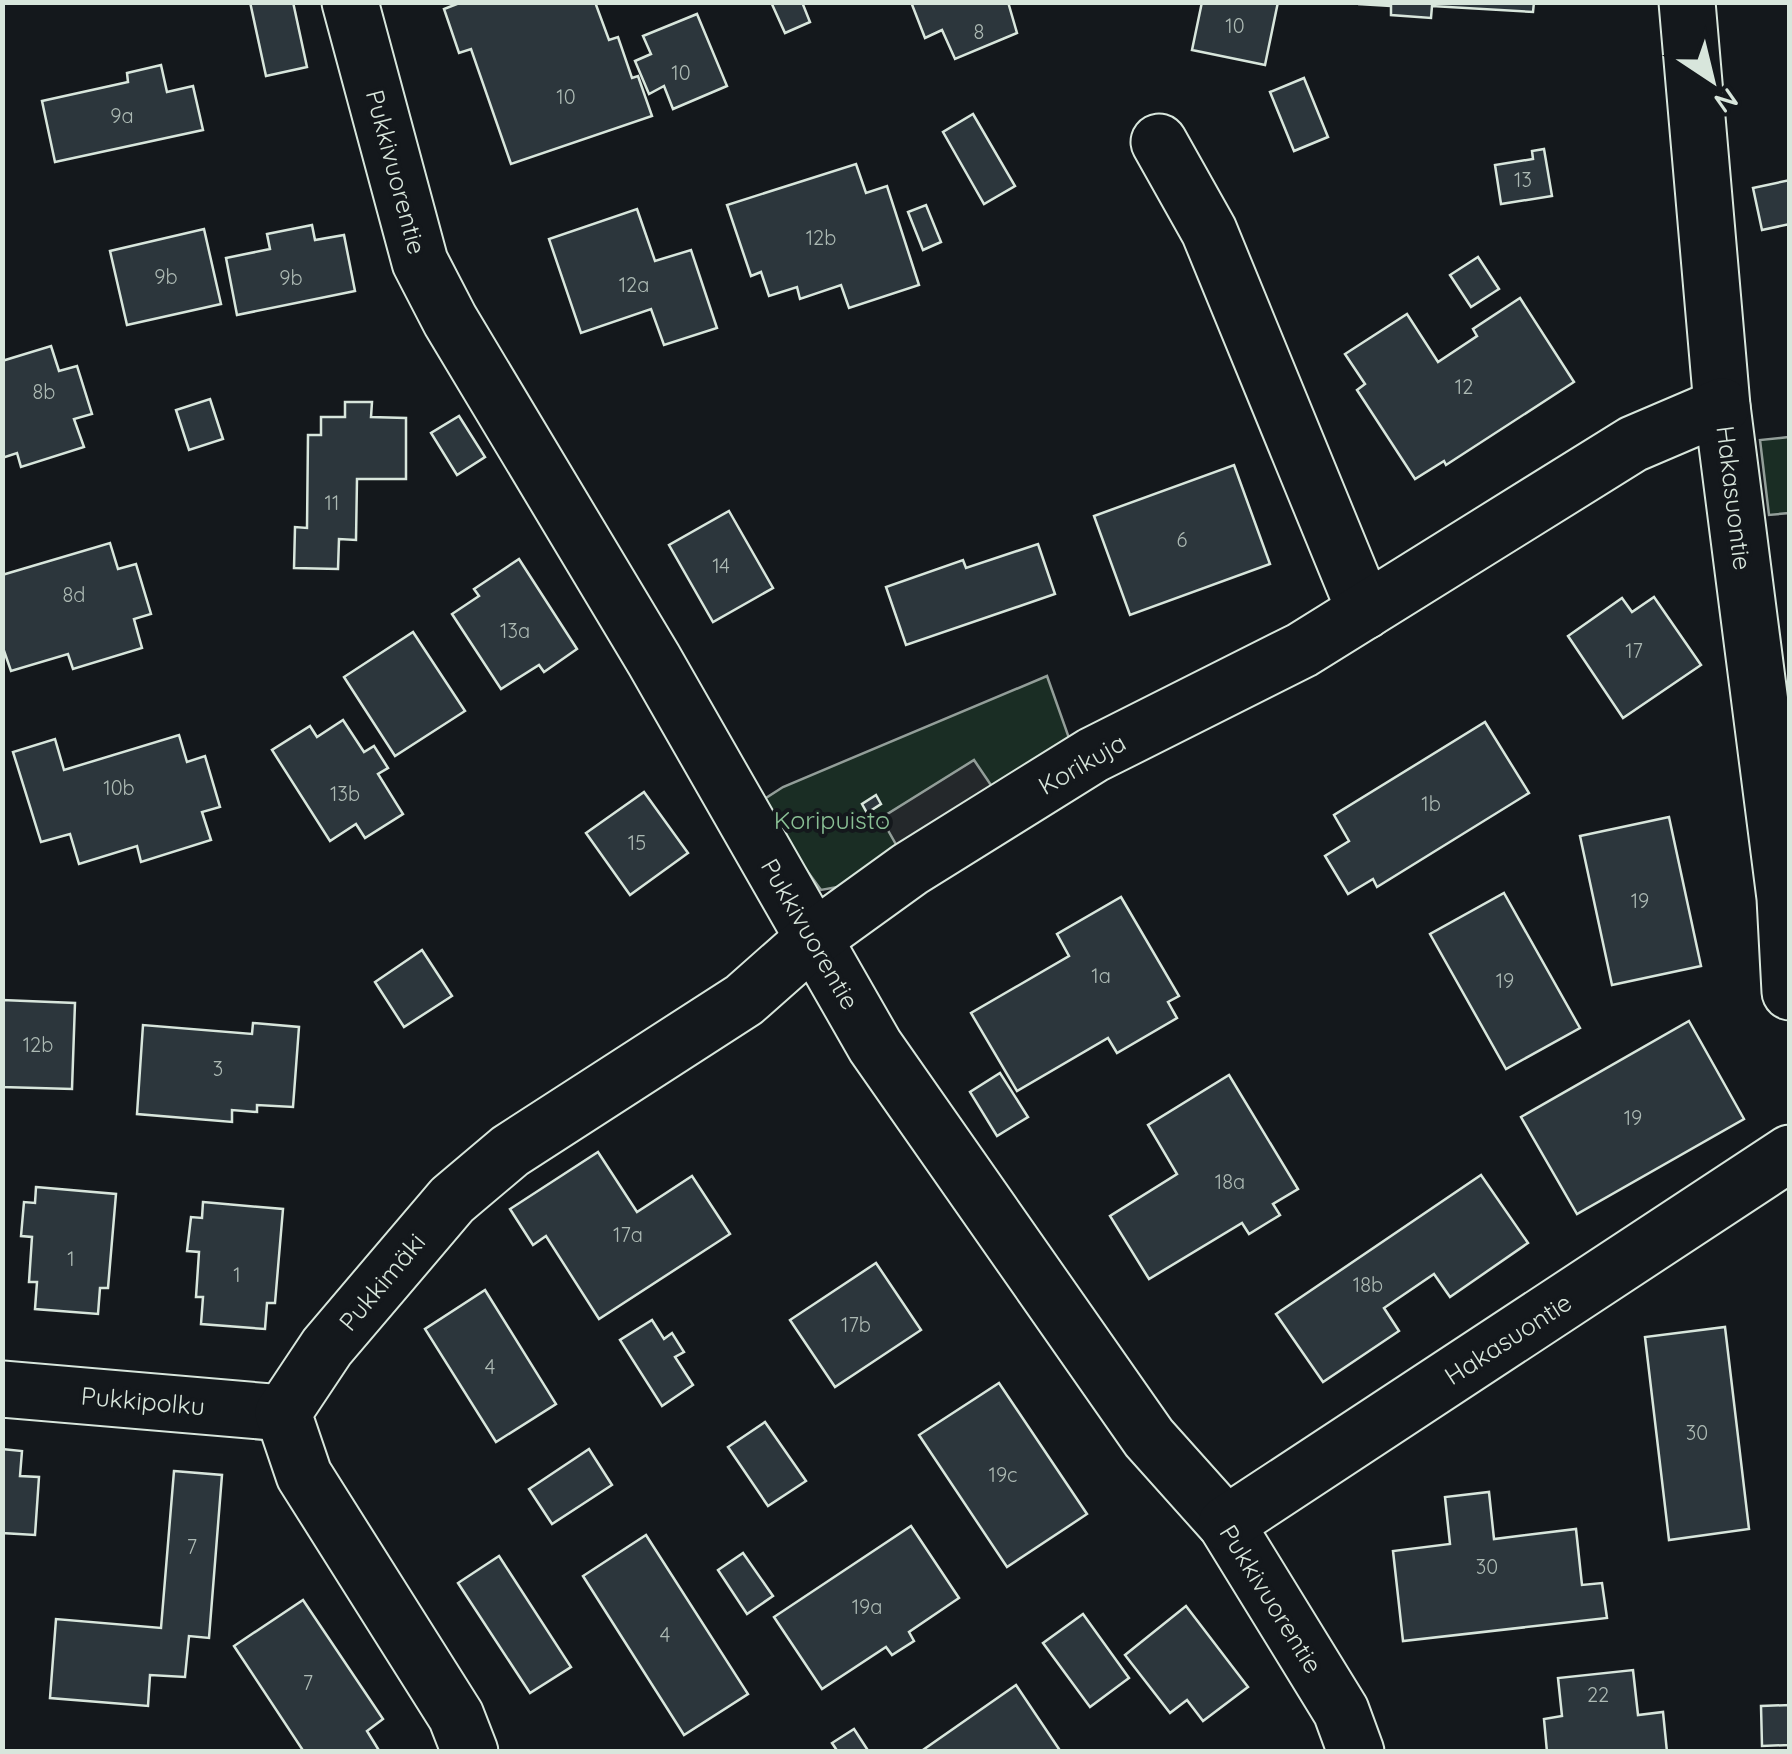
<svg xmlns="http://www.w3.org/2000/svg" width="1792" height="1754" viewBox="0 0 1792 1754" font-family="Quicksand,sans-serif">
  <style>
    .green { fill: #1a2d24; stroke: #939e99; stroke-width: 2.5 }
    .parking { fill: #24282b; stroke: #939e99; stroke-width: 2.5 }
    .building { fill: #2c363c; stroke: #d8e6dc; stroke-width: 2.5 }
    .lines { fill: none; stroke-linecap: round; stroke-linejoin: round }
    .minor-casing { stroke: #d8e6dc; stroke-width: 59 }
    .minor { stroke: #14181c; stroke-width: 55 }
    .labels { text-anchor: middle; stroke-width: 8; stroke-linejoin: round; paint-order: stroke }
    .number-label { font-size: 20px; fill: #adbab4 }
    .street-label { font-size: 25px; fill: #d8e6dc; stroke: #14181c }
    .park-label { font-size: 25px; fill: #8ac095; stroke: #14181c }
  </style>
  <rect width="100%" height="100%" fill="#14181c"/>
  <!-- green -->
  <g class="green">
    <polygon points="1789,437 1789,513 1769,515 1760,440"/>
    <polygon points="1047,676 1069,738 1003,787 882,817 898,847 854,884 821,890 758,803 783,787"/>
  </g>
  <!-- parking -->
  <polygon class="parking" points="974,760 993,788 910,869 881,818"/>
  <!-- building -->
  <g class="building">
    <polygon points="250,2 293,2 307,67 266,76"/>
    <polygon points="462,2 595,2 609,40 618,37 632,78 638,76 652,116 511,164 471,49 459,53 444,9"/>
    <polygon points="771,2 802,2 810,22 785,33"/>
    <polygon points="911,2 1008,2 1017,33 955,59 942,30 925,38"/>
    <polygon points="1202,2 1278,2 1265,65 1192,50"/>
    <polygon points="1534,2 1533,12 1432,6 1431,18 1391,15 1391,6 1358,4"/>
    <polygon points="697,14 727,86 673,109 664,86 649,94 635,61 651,54 643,36"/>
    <polygon points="161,65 167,92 193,86 203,130 55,162 42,101 128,82 127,73"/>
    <polygon points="1304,78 1328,137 1294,151 1270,92"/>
    <polygon points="973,114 1015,186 984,204 943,132"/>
    <polygon points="1544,149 1552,196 1501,204 1495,165 1533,159 1532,151"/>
    <polygon points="856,164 866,193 887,186 919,285 849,308 841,285 800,299 797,287 769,296 761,272 751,276 727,205"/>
    <polygon points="1790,180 1790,224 1762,230 1753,188"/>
    <polygon points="926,205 941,242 923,250 908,212"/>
    <polygon points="637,209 655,261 691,250 717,328 664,345 651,309 581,333 549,239"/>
    <polygon points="312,225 315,240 344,235 355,291 237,315 226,258 270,249 267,234"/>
    <polygon points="204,229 221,304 127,325 110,251"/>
    <polygon points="1478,257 1499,289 1471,307 1450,275"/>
    <polygon points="1520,298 1574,382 1446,465 1444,461 1415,479 1357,390 1365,384 1345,354 1407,314 1438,362 1477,336 1473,329"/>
    <polygon points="51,346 59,371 77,366 92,414 74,419 84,447 21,467 17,453 2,458 2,361"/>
    <polygon points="210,399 223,439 189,450 176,410"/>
    <polygon points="345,402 372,402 371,417 406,418 406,479 357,479 356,540 339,539 338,569 294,568 295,527 307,528 308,435 321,435 321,417 345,417"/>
    <polygon points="459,416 485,457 457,475 431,433"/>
    <polygon points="1234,465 1270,564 1130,615 1094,516"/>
    <polygon points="729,511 773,588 713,622 669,545"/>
    <polygon points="110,543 118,569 136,564 151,614 134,619 142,648 73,669 68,654 11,671 2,645 2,575"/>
    <polygon points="1038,544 1055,594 906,645 886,587 963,560 966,568"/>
    <polygon points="519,559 577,649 544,672 539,665 501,689 452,614 479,596 474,589"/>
    <polygon points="1654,597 1701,665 1623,718 1568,636 1622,598 1632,612"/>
    <polygon points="413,632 465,711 395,756 344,677"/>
    <polygon points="343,720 364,752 374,746 388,768 378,774 403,814 365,838 356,824 330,841 272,750 310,726 317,737"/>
    <polygon points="1485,722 1529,793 1377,887 1373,879 1348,894 1325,856 1349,841 1334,815"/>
    <polygon points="179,735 187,762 205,756 220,807 202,812 211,840 141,862 137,846 79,864 70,834 41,842 13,752 55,739 64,770"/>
    <polygon points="644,792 688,853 630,895 586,833"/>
    <polygon points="876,795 881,804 867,813 862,804"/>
    <polygon points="1669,817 1701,966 1612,985 1580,836"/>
    <polygon points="1504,893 1580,1028 1506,1069 1430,934"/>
    <polygon points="1121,897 1179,996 1168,1002 1177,1018 1117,1053 1108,1038 1017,1091 971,1013 1069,956 1057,934"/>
    <polygon points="422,950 452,996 404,1027 375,982"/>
    <polygon points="2,1000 75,1003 72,1089 2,1087"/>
    <polygon points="1689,1021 1744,1119 1577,1214 1521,1117"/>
    <polygon points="253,1023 299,1027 293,1107 257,1105 257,1112 232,1110 232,1122 137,1114 143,1025 252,1034"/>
    <polygon points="1000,1073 1028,1117 997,1136 970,1092"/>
    <polygon points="1229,1075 1298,1189 1273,1204 1280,1215 1249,1234 1242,1223 1149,1279 1110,1216 1177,1174 1148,1125"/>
    <polygon points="598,1152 637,1212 692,1176 730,1234 599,1319 546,1236 533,1245 510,1209"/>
    <polygon points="1481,1175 1528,1243 1450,1297 1434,1274 1384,1308 1399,1331 1323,1382 1276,1314"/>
    <polygon points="36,1187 116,1194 108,1288 100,1288 98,1314 35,1309 37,1282 29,1282 32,1237 21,1236 24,1202 35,1203"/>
    <polygon points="203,1202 283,1209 275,1303 267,1303 265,1329 201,1324 203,1297 196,1297 199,1252 187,1251 191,1217 202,1218"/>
    <polygon points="876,1263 921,1330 835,1387 790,1320"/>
    <polygon points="485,1290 556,1404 496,1442 425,1329"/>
    <polygon points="652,1320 664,1339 672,1333 684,1352 675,1357 693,1385 662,1406 620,1340"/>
    <polygon points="1725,1327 1749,1529 1669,1540 1645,1337"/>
    <polygon points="999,1383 1087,1514 1007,1567 919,1435"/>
    <polygon points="765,1422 806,1481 768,1506 728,1447"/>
    <polygon points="2,1449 22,1451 20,1476 39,1477 35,1535 2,1533"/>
    <polygon points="589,1449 612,1485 552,1524 529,1489"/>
    <polygon points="174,1471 222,1475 209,1638 189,1636 185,1677 150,1675 148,1706 50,1698 56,1619 161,1628"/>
    <polygon points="1489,1492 1494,1539 1576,1529 1582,1585 1602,1583 1607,1618 1403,1641 1393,1551 1450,1544 1445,1497"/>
    <polygon points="911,1526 959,1598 909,1632 914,1641 892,1655 886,1647 822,1689 774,1617"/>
    <polygon points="646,1535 748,1694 684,1735 583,1576"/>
    <polygon points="743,1553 773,1596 747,1614 718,1570"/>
    <polygon points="499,1556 571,1667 530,1693 458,1583"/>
    <polygon points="303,1600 383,1719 367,1731 380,1752 304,1752 234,1646"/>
    <polygon points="1186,1606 1248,1687 1203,1721 1187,1700 1170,1713 1125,1655"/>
    <polygon points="1083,1614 1129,1678 1090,1707 1043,1643"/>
    <polygon points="1633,1670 1638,1715 1663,1712 1667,1752 1547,1752 1544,1719 1562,1716 1558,1678"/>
    <polygon points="1016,1685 1061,1752 920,1752"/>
    <polygon points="1790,1705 1790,1745 1762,1746 1761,1706"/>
    <polygon points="854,1729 869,1752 838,1752 832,1743"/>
  </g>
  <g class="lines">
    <!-- minor casing -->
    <g class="minor-casing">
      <g id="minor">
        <polyline points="350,2 420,262 450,320 654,660 875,1046 1149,1438 1226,1524 1341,1711 1356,1752"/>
        <polyline points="1687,2 1722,406 1785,898 1790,992"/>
        <polyline points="1159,142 1209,231 1365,611"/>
        <polyline points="2,1389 283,1413"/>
        <polyline points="1226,1524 1790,1153"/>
        <polyline points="470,1752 456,1716 304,1475 283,1413 327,1347 452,1200 510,1151 744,1000 813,939 910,869 1093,755 1302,650 1633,444 1722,406"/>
      </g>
    </g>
    <!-- minor -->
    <use href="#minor" class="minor"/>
  </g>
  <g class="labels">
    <!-- number labels -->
    <g class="number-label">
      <text x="1235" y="33">10</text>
      <text x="979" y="39">8</text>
      <text x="681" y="80">10</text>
      <text x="566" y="104">10</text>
      <text x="122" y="123">9a</text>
      <text x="1523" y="187">13</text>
      <text x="821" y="245">12b</text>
      <text x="166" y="284">9b</text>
      <text x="291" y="285">9b</text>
      <text x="634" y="292">12a</text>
      <text x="1464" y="394">12</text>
      <text x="44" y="399">8b</text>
      <text x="332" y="510">11</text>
      <text x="1182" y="547">6</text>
      <text x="721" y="573">14</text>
      <text x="74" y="602">8d</text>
      <text x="515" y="638">13a</text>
      <text x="1634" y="658">17</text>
      <text x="119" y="795">10b</text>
      <text x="345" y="801">13b</text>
      <text x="1431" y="811">1b</text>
      <text x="637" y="850">15</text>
      <text x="1640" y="908">19</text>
      <text x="1101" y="983">1a</text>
      <text x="1505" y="988">19</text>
      <text x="38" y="1052">12b</text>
      <text x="218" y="1076">3</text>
      <text x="1633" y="1125">19</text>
      <text x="1230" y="1189">18a</text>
      <text x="628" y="1242">17a</text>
      <text x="71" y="1266">1</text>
      <text x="237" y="1282">1</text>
      <text x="1368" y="1292">18b</text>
      <text x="856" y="1332">17b</text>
      <text x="490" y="1374">4</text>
      <text x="1697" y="1440">30</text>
      <text x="1003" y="1482">19c</text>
      <text x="192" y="1554">7</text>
      <text x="1487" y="1574">30</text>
      <text x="867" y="1614">19a</text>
      <text x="665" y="1642">4</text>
      <text x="308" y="1690">7</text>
      <text x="1598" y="1702">22</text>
    </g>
    <!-- street labels -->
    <g class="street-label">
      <text transform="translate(396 172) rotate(75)" y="9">Pukkivuorentie</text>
      <text transform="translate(1734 498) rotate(83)" y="9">Hakasuontie</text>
      <text transform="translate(1082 764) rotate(-30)" y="9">Korikuja</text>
      <text transform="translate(810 934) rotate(60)" y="9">Pukkivuorentie</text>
      <text transform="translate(382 1282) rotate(-50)" y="9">Pukkimäki</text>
      <text transform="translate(1508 1339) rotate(-33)" y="9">Hakasuontie</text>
      <text transform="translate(143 1401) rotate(5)" y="9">Pukkipolku</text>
      <text transform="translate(1271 1599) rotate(58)" y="9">Pukkivuorentie</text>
    </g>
    <!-- park labels -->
    <g class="park-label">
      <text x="832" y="829">Koripuisto</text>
    </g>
  </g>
  <!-- border -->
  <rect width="1792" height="1754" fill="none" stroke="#d8e6dc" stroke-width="10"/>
  <!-- north arrow -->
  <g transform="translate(1712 80) rotate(145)" stroke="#14181c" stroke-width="8" paint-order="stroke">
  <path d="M0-8L18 38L0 25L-18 38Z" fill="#d8e6dc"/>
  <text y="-15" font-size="28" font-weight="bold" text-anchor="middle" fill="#d8e6dc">N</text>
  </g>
</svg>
